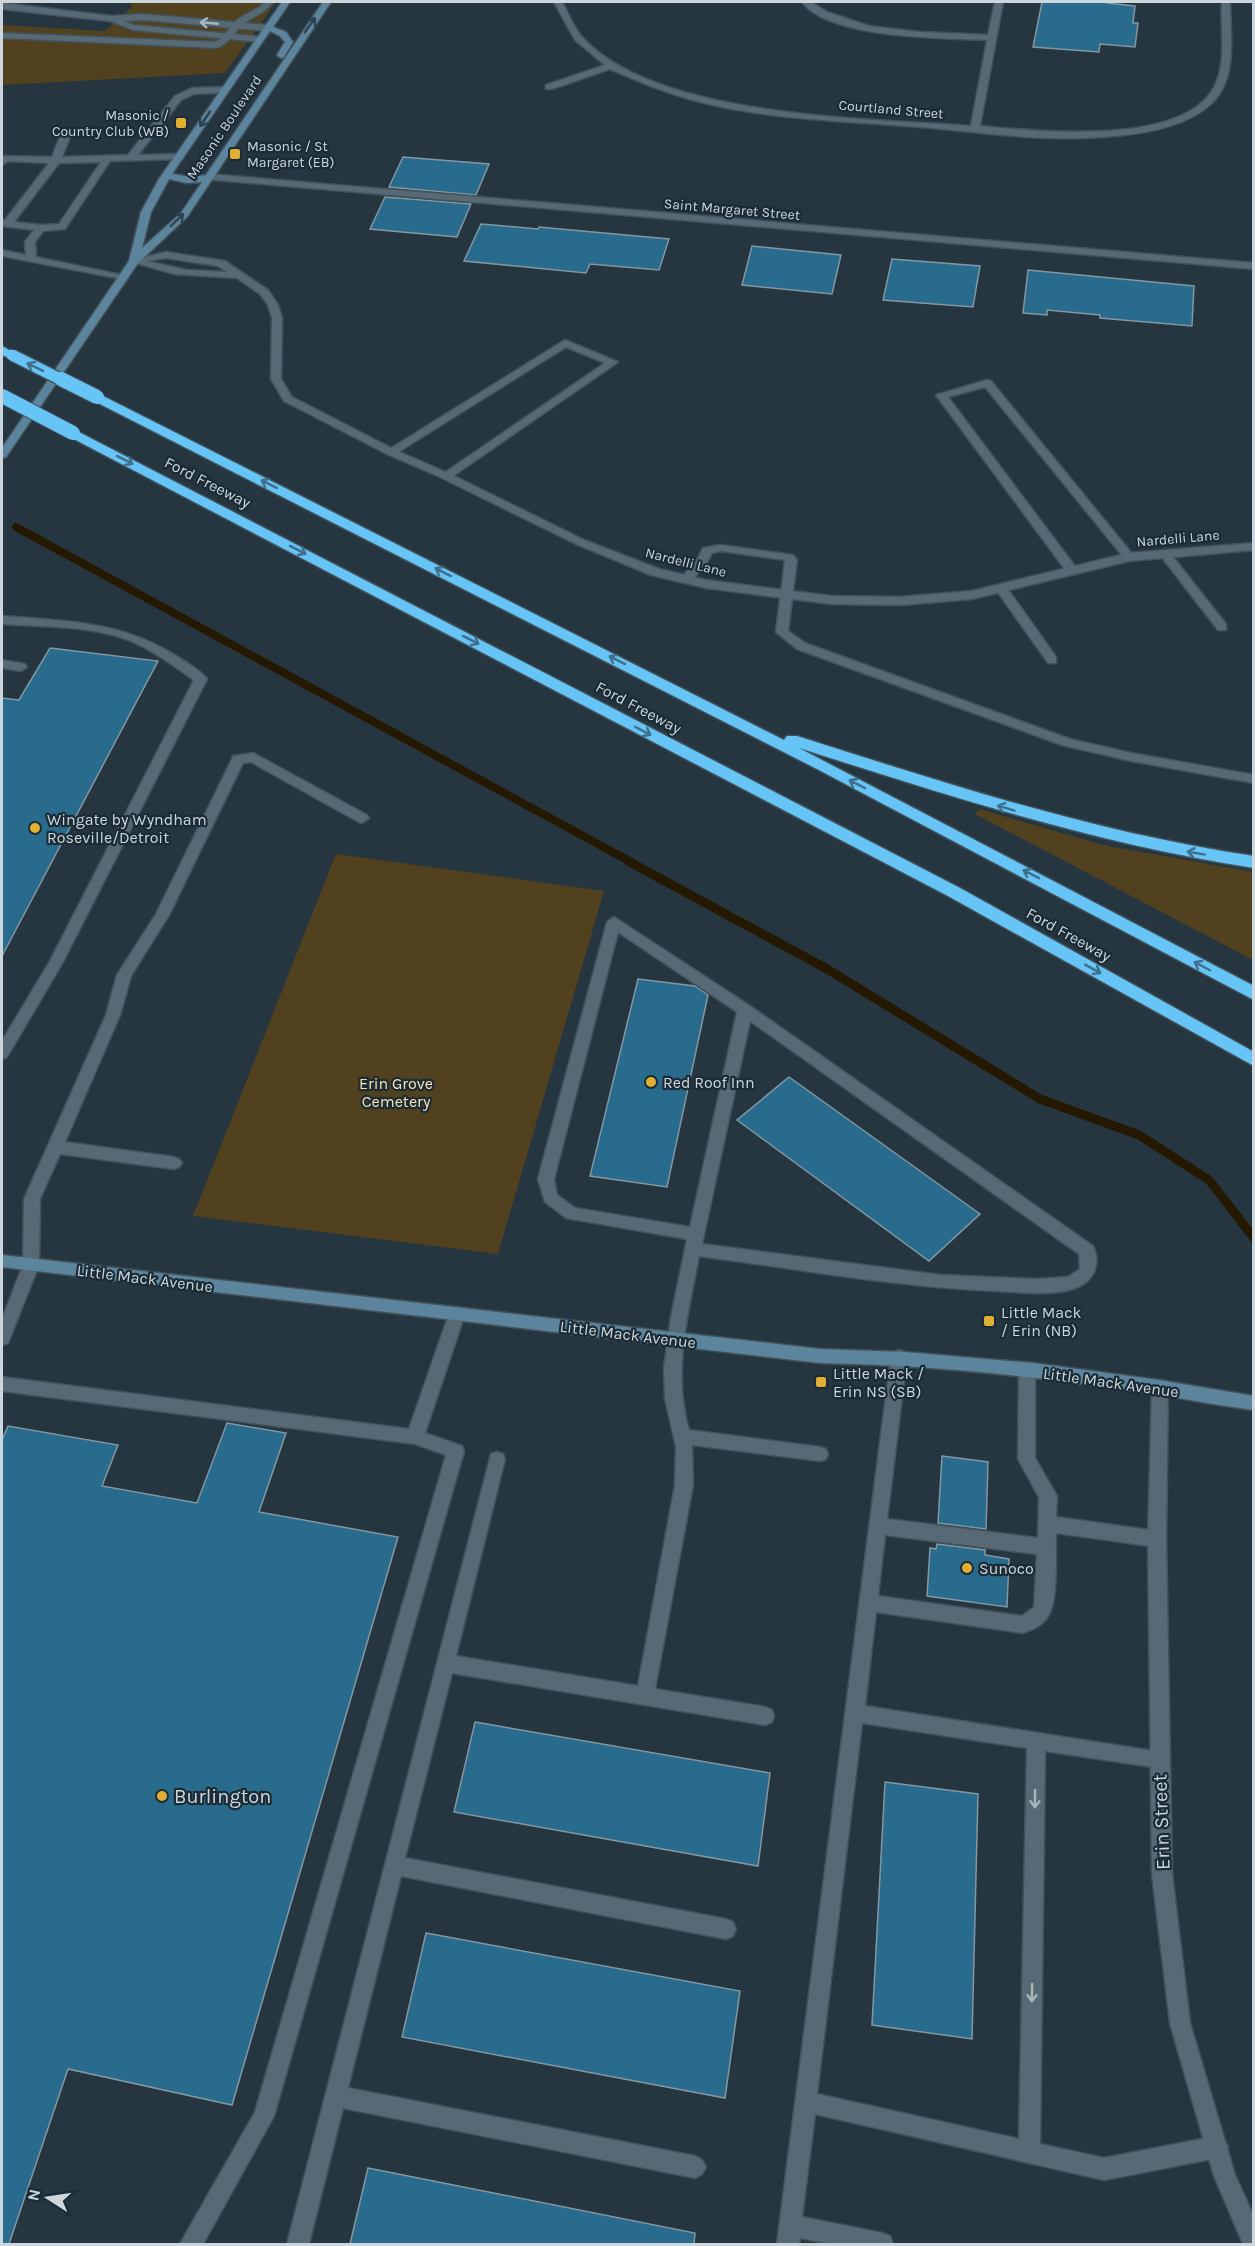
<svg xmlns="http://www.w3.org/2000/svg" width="1255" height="2246" viewBox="0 0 1255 2246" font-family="Karla,sans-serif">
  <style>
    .green { fill: #51411f }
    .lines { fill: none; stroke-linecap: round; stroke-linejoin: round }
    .stream-far1 { stroke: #251800; stroke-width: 8 }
    .stream { stroke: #251800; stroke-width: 9 }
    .building { fill: #296b8c; stroke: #8397a2; stroke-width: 1.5 }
    .service-casing { stroke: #42525a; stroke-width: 3 }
    .minor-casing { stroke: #42525a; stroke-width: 3 }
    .secondary-casing { stroke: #42525a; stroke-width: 3 }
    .motorway-casing { stroke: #42525a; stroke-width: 3 }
    .service { fill: #576975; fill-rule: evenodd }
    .minor { fill: #576975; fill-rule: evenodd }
    .secondary { fill: #5c849c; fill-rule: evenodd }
    .motorway { fill: #67c4f6; fill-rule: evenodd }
    .motorway-bridge-far1-casing { stroke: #42525a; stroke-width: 14; stroke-linecap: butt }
    .motorway-bridge-casing { stroke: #42525a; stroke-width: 16; stroke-linecap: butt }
    .motorway-bridge-far1 { stroke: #67c4f6; stroke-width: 11 }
    .motorway-bridge { stroke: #67c4f6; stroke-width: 14 }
    .oneway { stroke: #a9b6be }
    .oneway2 { stroke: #2b4250 }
    .oneway3 { stroke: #3d708c }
    .poi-dot { fill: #e1af34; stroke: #1b2c36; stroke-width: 2 }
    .labels { text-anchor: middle; stroke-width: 4.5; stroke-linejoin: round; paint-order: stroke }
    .far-street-label { font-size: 14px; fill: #ccd7dd; stroke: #1b2c36 }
    .far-poi-label { font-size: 14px; fill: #ccd7dd; stroke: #1b2c36; text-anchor: end }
    .street-label { font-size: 16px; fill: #ccd7dd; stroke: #1b2c36 }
    .poi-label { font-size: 16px; fill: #ccd7dd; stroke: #1b2c36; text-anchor: start }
    .park-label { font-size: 16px; fill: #f9e2b0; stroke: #1b2c36 }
    .near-poi-label { font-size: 20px; fill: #ccd7dd; stroke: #1b2c36; text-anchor: start }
    .near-street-label { font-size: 20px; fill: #ccd7dd; stroke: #1b2c36 }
  </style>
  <rect width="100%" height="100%" fill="#253640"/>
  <!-- green -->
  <g class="green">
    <polygon points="131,2 276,2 225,73 2,85 2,25 105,31 131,8"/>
    <polygon points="979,809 1103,845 1253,872 1253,960 975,814"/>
    <polygon points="336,854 604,891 498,1254 193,1216"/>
  </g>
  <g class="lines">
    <!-- stream-far1 -->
    <polyline class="stream-far1" points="16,527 631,862"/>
    <!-- stream -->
    <polyline class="stream" points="628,861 827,969 1040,1099 1139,1135 1209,1180 1254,1238"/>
  </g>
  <!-- building -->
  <g class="building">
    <polygon points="1042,2 1107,2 1107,3 1135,6 1133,23 1138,23 1135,47 1100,44 1099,52 1033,47"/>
    <polygon points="403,157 489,164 476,195 389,187"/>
    <polygon points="385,197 471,204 457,237 370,229"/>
    <polygon points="481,224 538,229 539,227 669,239 659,270 590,264 586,273 464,261"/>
    <polygon points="752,246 841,255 832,294 742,285"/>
    <polygon points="892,259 980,266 973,307 883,300"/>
    <polygon points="1028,270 1194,286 1192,326 1100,318 1100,315 1047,310 1047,315 1023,313"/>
    <polygon points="50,648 158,661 2,956 2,698 19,700"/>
    <polygon points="638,979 695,986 708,995 667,1187 590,1176"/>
    <polygon points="789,1077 980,1214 929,1261 737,1120"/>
    <polygon points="227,1423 286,1433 259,1512 398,1537 232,2105 68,2069 9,2244 2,2244 2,1440 8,1426 118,1445 102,1486 197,1503"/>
    <polygon points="942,1456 988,1462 986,1529 938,1523"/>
    <polygon points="937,1544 985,1550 985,1555 1009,1559 1007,1607 927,1596 930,1548 936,1549"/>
    <polygon points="475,1722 770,1773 758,1866 454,1812"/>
    <polygon points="885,1782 978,1794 972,2039 872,2025"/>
    <polygon points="426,1933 740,1991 725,2098 402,2037"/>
    <polygon points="368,2168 695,2233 694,2244 350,2244"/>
  </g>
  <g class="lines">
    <!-- service casing -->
    <g class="service-casing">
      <g id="service">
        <path d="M265,2H273C265,13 256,15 246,22C234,31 231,43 216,48L2,38V33L215,42C225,37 228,29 236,21C245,13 257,11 265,2Z"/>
        <path d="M225,87L229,90L228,92L194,94L181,100L138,155L180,154L183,155V159L110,161L65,229L43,231L35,242L36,257L127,276V280L2,256V250L26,255L25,242L34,230L2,226V220H5L49,163L8,161L2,165V156L52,157L60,137L65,134L70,137L62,157L128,155L175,96L192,88ZM101,162L59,224L40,225L14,222L59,163Z"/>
        <polygon points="565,340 618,362 450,478 442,478 440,476 605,363 566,347 395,454 387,454 385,452"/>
        <polygon points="987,380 991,381 1133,555 1133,559 1125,559 985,387 948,397 1077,569 1071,573 1067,572 936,395"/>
        <polygon points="721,545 793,555 797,560 788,631 805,643 1070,739 1131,753 1254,775 1254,783 1131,761 1062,745 797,649 776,632 785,560 721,551 712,553 706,564 690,582 682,582 680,579 697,560 703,548"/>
        <polygon points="1165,550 1169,552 1226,624 1226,630 1218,630 1161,556 1159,554"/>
        <polygon points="1001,584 1005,585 1056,657 1056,663 1048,663 995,588"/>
        <path d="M2,616C68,621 124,621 181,659C190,665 201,671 207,679L63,962L7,1057L2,1059V1041L50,961L194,680C174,666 154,651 131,641C91,625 44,627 2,624Z"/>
        <polygon points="2,660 25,664 27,667 21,671 2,668"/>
        <polygon points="253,753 367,815 369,818 362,823 357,821 251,762 243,763 169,915 131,976 120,1015 65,1142 174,1157 179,1159 182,1163 179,1167 174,1169 60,1154 40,1199 39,1265 10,1338 8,1343 2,1345 2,1319 23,1265 24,1199 106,1015 117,975 156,914 232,759 233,756"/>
        <path d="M614,917L750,1006L1093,1246C1102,1265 1093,1283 1073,1289C1049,1296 1020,1292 996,1291C896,1287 798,1269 699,1256C688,1314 672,1372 689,1430L820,1447L826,1449L828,1454L826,1459L820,1461L692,1445L693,1485L655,1689L765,1707L772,1710L774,1716L772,1722L765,1725L452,1673L405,1858L726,1919L733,1922L736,1929L733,1936L726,1939L401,1876L348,2088L695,2156L702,2160L706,2167L702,2174L695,2178L343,2108L309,2244H287L491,1454L497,1452L503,1454L505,1459L456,1656L638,1686L675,1485L676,1447L665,1398L664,1368L671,1317L687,1239L566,1218L545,1202L538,1179L607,922ZM618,932L737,1012L690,1227L575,1208L557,1195L554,1179ZM750,1021L1079,1254L1080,1269L1068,1277L1037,1279L941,1275L702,1244Z"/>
        <polygon points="457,1307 463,1309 465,1314 425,1433 462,1446 464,1451 274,2116 203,2244 180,2244 255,2112 446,1455 415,1444 2,1391 2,1377 409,1429 449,1314 451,1309"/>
        <path d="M899,1350L905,1352L907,1357L887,1519L1038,1538L1039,1497L1018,1459L1019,1370L1021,1365L1027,1363L1033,1365L1035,1370V1458L1057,1496L1056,1517L1157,1531L1163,1533L1166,1539L1163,1545L1157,1547L1056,1533C1055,1554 1059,1602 1047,1618C1041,1626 1032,1630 1023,1633L876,1612L865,1706L1166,1753L1168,1759L1166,1765L1159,1768L1045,1751L1040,2144L1104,2158L1217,2136L1224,2140L1228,2147L1224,2154L1217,2158L1104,2180L815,2114L802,2217L882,2233L890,2236L893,2244H832L800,2238L799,2244H777L891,1357L893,1352ZM885,1535L1037,1554L1034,1607L1022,1616L878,1596ZM862,1723L1027,1748L1019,2139L817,2094Z"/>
      </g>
    </g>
    <!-- minor casing -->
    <g class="minor-casing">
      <g id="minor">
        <path d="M554,2H562C568,13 574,28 582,37C656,118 866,118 971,126L987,40C943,38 830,39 802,2H811L827,12L869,26L920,32L988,35L995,2H1003L980,126C1036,131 1189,148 1216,83C1227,58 1220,28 1222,2H1230C1230,34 1238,77 1213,102C1186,129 1137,135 1102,137C1042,142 980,132 921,127C847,121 771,120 700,102C668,94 640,82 610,69L552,89H546V85L605,65L575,40Z"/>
        <polygon points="2,3 112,16 143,14 267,25 271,28 267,31 143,20 124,21 134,25 263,37 264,39 260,42 133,30 110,21 2,9"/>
        <polygon points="208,174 1254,263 1254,269 205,179 203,177"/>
        <path d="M166,252L225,261L268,290L278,305L282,318L281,379L292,397L395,450L450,474L584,540L659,569L706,580L831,596L900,597L972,591L1129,553L1254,543V550L1129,561L972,599L900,605L831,604L706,588L651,575L576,544L442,478L387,454L284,401L271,379L272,318L268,305L260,294L237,278L174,274L129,261ZM166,258L218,266L228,272L187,270L147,261Z"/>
        <polygon points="1160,1380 1166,1382 1168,1387 1166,1539 1172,1874 1190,2023 1235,2175 1254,2217 1254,2244 1243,2244 1214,2176 1170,2023 1152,1874 1148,1539 1152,1387 1154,1382"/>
      </g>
    </g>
    <!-- secondary casing -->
    <g class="secondary-casing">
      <g id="secondary">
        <path d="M282,2H290L273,27L286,32L293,42L284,57L281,58L277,55L285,42L280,36L270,31L172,174L192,177L206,175L323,2H331L187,217L138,263L6,457L2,458V448L129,261L141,212L159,179ZM169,179L187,183L202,182L181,213L142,248L151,212Z"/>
        <path d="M2,1255L820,1349L905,1352L1033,1363L1159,1380L1254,1396V1410C1207,1404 1161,1394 1114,1388C1017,1374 919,1365 820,1363L2,1267Z"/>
      </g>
    </g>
    <!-- motorway casing -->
    <g class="motorway-casing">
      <g id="motorway">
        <polygon points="2,346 18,355 12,359 2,355"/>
        <path d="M97,393L784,740L787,736H797C948,784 1097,833 1254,856V868C1097,844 949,796 799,748L1254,986V1000L817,769L92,400L91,397Z"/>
        <polygon points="73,429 960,888 1254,1052 1254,1066 948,896 68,436 66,433"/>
      </g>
    </g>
    <!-- service -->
    <use href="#service" class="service"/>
    <!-- minor -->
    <use href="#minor" class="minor"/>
    <!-- secondary -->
    <use href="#secondary" class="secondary"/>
    <!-- motorway -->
    <use href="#motorway" class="motorway"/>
    <!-- motorway-bridge-far1 casing -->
    <g class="motorway-bridge-far1-casing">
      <polyline id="motorway-bridge-far1" points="12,355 64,381"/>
    </g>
    <!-- motorway-bridge casing -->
    <g class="motorway-bridge-casing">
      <g id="motorway-bridge">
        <polyline points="61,379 97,397"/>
        <polyline points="2,396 73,433"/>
      </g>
    </g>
    <!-- motorway-bridge-far1 -->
    <use href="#motorway-bridge-far1" class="motorway-bridge-far1"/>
    <!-- motorway-bridge -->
    <use href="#motorway-bridge" class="motorway-bridge"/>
  </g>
  <!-- one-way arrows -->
  <defs><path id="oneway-shaft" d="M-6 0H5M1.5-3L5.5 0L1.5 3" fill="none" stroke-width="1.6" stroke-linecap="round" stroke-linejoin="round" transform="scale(1.5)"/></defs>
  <g class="oneway">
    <use href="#oneway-shaft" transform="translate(209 23) rotate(-175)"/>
    <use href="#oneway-shaft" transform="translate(1035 1799) rotate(91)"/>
    <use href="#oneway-shaft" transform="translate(1032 1993) rotate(91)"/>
  </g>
  <g class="oneway2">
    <use href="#oneway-shaft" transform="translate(310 25) rotate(-55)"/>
    <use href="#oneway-shaft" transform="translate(205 119) rotate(124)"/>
    <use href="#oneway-shaft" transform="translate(177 220) rotate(-44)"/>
  </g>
  <g class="oneway3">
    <use href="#oneway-shaft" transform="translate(35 367) rotate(-154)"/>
    <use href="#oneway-shaft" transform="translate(125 460) rotate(27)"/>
    <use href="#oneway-shaft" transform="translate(269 484) rotate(-153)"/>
    <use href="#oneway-shaft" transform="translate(298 550) rotate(27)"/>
    <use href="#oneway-shaft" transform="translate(443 572) rotate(-153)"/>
    <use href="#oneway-shaft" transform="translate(471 640) rotate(27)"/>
    <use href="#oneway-shaft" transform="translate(617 660) rotate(-153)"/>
    <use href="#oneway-shaft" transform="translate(643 731) rotate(28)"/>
    <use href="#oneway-shaft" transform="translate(857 784) rotate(-153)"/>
    <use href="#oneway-shaft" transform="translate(1006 808) rotate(-163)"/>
    <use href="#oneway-shaft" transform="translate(1196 853) rotate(-170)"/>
    <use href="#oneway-shaft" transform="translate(1031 874) rotate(-153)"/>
    <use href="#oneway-shaft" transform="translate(1202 966) rotate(-152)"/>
    <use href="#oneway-shaft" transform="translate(1093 969) rotate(29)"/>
  </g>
  <!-- markers -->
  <g class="poi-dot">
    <rect x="175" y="117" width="12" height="12" rx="3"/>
    <rect x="229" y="148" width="12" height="12" rx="3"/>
    <circle cx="35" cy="828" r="6"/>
    <circle cx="651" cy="1082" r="6"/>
    <rect x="983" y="1315" width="12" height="12" rx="3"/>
    <rect x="815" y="1376" width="12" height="12" rx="3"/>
    <circle cx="967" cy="1568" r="6"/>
    <circle cx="162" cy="1796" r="6"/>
  </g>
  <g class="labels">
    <!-- far-street labels -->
    <g class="far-street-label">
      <text transform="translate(891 109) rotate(5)" y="5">Courtland Street</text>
      <text transform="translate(224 127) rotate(-56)" y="5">Masonic Boulevard</text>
      <text transform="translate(732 209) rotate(5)" y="5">Saint Margaret Street</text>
      <text transform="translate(1178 538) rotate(-5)" y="5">Nardelli Lane</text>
      <text transform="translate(686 562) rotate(14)" y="5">Nardelli Lane</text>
    </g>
    <!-- far-poi labels -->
    <g class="far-poi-label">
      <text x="169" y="120">Masonic /<tspan x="169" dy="16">Country Club (WB)</tspan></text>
      <text x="247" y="151" text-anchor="start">Masonic / St<tspan x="247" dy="16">Margaret (EB)</tspan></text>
    </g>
    <!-- street labels -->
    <g class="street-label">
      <text transform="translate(208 482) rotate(27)" y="6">Ford Freeway</text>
      <text transform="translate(639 707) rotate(28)" y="6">Ford Freeway</text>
      <text transform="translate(1069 934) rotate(29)" y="6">Ford Freeway</text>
      <text transform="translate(145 1278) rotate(7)" y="6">Little Mack Avenue</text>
      <text transform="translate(628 1334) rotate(7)" y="6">Little Mack Avenue</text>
      <text transform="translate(1111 1382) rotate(8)" y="6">Little Mack Avenue</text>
    </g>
    <!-- poi labels -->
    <g class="poi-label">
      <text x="47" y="825">Wingate by Wyndham<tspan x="47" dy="18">Roseville/Detroit</tspan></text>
      <text x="663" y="1088">Red Roof Inn</text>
      <text x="1001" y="1318">Little Mack<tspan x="1001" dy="18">/ Erin (NB)</tspan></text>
      <text x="833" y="1379">Little Mack /<tspan x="833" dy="18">Erin NS (SB)</tspan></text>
      <text x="979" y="1574">Sunoco</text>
    </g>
    <!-- park labels -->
    <g class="park-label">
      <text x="396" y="1089">Erin Grove<tspan x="396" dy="18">Cemetery</tspan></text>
    </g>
    <!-- near-poi labels -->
    <g class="near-poi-label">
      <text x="174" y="1803">Burlington</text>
    </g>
    <!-- near-street labels -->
    <g class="near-street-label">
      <text transform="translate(1161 1822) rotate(-92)" y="7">Erin Street</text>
    </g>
  </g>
  <!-- border -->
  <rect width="1255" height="2246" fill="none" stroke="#ccd7dd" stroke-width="6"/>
  <!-- north arrow -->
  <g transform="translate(48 2198) rotate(282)" stroke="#1b2c36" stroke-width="4.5" paint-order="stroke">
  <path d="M0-4.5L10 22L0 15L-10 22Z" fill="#ccd7dd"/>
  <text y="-9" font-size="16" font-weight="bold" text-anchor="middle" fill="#ccd7dd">N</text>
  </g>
</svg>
